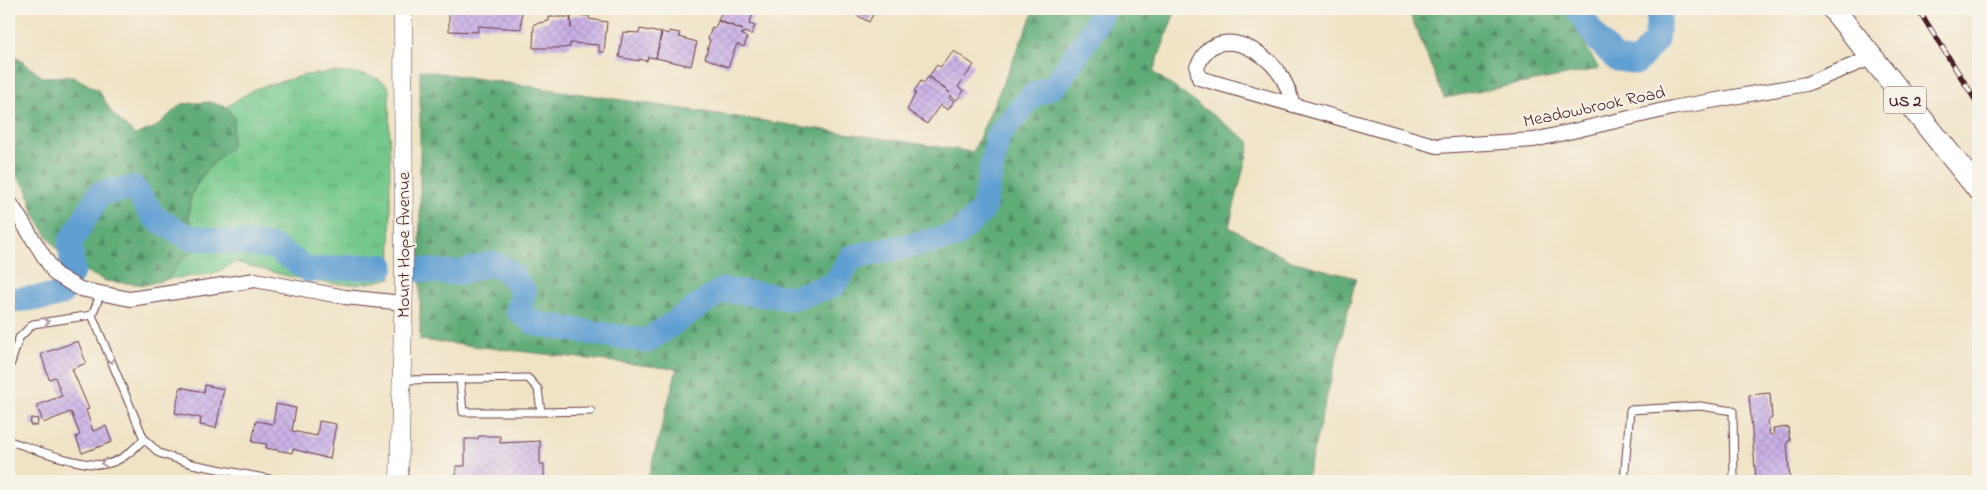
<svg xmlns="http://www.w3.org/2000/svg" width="1987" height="490" viewBox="0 0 1987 490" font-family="'Indie Flower',sans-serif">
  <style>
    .grass { fill: url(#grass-tufts); stroke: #5f745b }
    .forest { fill: url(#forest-firs); stroke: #546651 }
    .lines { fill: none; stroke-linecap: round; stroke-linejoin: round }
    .river { stroke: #609fd2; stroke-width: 25 }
    .building { fill: url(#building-cross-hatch) }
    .service-casing { stroke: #633c42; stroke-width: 9 }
    .minor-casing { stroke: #633c42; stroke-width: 16 }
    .tertiary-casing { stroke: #633c42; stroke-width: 19 }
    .primary-casing { stroke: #633c42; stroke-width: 24 }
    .service { stroke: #fff; stroke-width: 7 }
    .minor { stroke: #fff; stroke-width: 14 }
    .tertiary { stroke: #fff; stroke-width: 18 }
    .primary { stroke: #fff; stroke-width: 22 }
    .rail-casing { stroke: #4a1f2b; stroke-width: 5.5 }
    .rail { stroke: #f7f3e8; stroke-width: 4; stroke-dasharray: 11; stroke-linecap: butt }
    .oneway { stroke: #ae9aa0 }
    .labels { text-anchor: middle; stroke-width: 4; stroke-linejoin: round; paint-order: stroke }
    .shield { fill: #f7f3e8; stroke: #7e5f64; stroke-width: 1 }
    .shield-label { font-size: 16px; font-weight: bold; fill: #4a1f2b }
    .street-label { font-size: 18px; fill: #4a1f2b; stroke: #f7f3e8 }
  </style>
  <defs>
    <pattern id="grass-tufts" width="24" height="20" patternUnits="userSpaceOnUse" patternTransform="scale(1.25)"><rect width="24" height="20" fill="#74c88b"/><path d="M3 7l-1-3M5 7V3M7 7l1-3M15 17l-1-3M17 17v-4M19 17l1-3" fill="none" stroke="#66ab78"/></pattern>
    <pattern id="forest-firs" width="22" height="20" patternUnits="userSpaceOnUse" patternTransform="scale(1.25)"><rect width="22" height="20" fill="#5fac77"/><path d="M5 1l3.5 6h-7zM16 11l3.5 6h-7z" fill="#508b62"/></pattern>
    <pattern id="building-cross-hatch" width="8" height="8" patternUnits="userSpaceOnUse" patternTransform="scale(1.25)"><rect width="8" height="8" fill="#c8afe7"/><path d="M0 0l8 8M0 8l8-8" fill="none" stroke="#ad96c6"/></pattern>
  </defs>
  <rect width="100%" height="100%" fill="#f7f3e8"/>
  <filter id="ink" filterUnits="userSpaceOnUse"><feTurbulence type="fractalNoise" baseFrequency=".02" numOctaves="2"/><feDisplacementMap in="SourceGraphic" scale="10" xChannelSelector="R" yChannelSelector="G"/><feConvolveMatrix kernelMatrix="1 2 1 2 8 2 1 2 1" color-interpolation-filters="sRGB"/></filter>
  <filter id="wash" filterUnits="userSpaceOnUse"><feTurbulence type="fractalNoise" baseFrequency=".0096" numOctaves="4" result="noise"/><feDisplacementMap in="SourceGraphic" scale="20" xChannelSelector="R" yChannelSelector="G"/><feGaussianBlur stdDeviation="1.12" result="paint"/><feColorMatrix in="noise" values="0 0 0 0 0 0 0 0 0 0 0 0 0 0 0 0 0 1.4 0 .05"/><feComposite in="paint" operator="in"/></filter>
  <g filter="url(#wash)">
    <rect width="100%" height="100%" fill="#efe3c5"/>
    <!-- grass -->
    <path class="grass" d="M334,72C352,74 378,72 389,88L391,278C339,294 287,276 236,262L213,274L168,279L183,256L203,245C199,237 191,225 189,217C186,187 211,164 231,146L234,117L226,107L254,89L305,75Z"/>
    <!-- forest -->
    <g class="forest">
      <polygon points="1035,9 1176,9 1153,72 1250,142 1229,227 1291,261 1356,278 1306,481 647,481 677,369 420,340 420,70 973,152"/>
      <polygon points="1408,9 1565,9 1599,69 1444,98"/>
      <path d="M9,52L43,77L73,76L99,91L112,113L135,135L156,127L181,104L209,102L226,107L234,117L231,147C211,164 186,187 189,217C191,226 199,237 203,245L184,257L168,279L145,285L106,281L68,263L47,236L33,212L27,188L9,170Z"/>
    </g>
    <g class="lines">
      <!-- river -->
      <g class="river">
        <polyline points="1577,9 1596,38 1616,59 1637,62 1656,40 1660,9"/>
        <polyline points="421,270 457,273 493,263 510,273 524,292 518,310 536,324 647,341 722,290 792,298 834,285 852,257 956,236 983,210 998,136 1032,96 1055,85 1089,36 1104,9"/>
        <polyline points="9,300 50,297 61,294 73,270 70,243 100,193 134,188 155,218 188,237 274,247 308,270 382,266"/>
      </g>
    </g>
    <g id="blocks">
      <!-- building -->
      <g class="building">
        <polygon points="449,9 522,9 521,29 478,26 478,32 449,31"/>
        <polygon points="723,9 755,9 749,24 755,26 751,35 745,32 741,34 747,38 744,47 737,44 728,67 705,58 710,40 708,39 712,27 715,28 718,21 743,30 718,20"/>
        <polygon points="846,9 876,9 869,22"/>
        <polygon points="579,15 589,16 589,19 607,22 604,52 599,52 599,45 586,44 570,43 570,47 562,48 533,48 534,24 549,21 549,17 570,17 571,29 571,16"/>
        <polygon points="640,29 661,33 656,58 648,57 647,61 639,59 639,61 619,57 623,32 639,33"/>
        <polygon points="669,31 680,33 679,37 697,42 691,66 656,58 662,32 669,34"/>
        <polygon points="954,51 974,65 958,87 964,91 957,100 951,96 949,98 954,101 948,110 940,105 927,124 907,110 916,93 914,91 921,81 924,83 928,77 950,93 929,76 937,65 940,67"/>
        <polygon points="78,341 86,363 72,369 89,409 86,410 93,431 106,426 112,442 82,453 76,437 80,435 71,412 43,423 37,405 62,396 55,377 49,379 41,354"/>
        <polygon points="205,385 224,389 216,428 200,425 201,418 175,413 180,387 204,392"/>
        <polygon points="1770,393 1772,418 1768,421 1770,435 1774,435 1773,429 1788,427 1790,441 1787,442 1790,481 1756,481 1749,395"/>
        <polygon points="276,404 296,408 292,431 317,436 319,421 336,424 330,459 293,449 292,453 266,448 267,444 252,442 256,421 273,424"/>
        <polygon points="31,418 38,419 37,426 30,425"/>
        <polygon points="479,436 500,436 500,443 540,441 540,464 544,464 544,481 456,481 456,466 465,466 465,439 478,439"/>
      </g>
    </g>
  </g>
  <g filter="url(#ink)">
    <use href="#blocks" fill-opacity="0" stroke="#633c42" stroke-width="1"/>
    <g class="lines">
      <!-- service casing -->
      <g class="service-casing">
        <g id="service">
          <polyline points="101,293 92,315 144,439 159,453 192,464 280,481"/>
          <polyline points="9,369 19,338 33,324 92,315"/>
          <polyline points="402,380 528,378 538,389 541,412 591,411"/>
          <polyline points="460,380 463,412 541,412"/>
          <path d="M9,441C32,448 83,468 106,464C122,461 133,450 144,439"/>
          <polyline points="1624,481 1630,410 1700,406 1733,411 1734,481"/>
        </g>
      </g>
      <!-- minor casing -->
      <g class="minor-casing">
        <g id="minor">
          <path d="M1293,105C1290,94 1286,82 1279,73C1265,53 1233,33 1210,48C1205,52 1200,61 1197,67L1199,78L1437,146L1534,140L1672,108L1806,84L1871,58"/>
          <polyline points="9,201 55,274 80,289 130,299 255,280 345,297 403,303"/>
        </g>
      </g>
      <!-- tertiary casing -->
      <g class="tertiary-casing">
        <polyline id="tertiary" points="399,481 404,282 403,9"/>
      </g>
      <!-- primary casing -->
      <g class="primary-casing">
        <polyline id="primary" points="1833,9 1978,189"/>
      </g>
      <!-- service -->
      <use href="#service" class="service"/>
      <!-- minor -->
      <use href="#minor" class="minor"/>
      <!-- tertiary -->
      <use href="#tertiary" class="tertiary"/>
      <!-- primary -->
      <use href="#primary" class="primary"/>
      <!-- rail casing -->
      <g class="rail-casing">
        <polyline id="rail" points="1918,9 1978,104"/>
      </g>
      <!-- rail -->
      <use href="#rail" class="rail"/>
    </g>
    <!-- one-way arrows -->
    <defs><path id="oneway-chevron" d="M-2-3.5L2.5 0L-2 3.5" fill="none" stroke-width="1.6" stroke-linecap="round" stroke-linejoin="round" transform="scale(1.25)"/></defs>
    <g class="oneway">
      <use href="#oneway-chevron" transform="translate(46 322) rotate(-8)"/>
      <use href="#oneway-chevron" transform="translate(111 360) rotate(67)"/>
      <use href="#oneway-chevron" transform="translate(104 463) rotate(173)"/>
    </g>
  </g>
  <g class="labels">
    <!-- shield labels -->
    <rect class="shield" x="1884" y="86.5" width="42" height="27" rx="4"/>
    <g class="shield-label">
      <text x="1905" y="106">US 2</text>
    </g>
    <!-- street labels -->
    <g class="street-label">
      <text transform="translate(1594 106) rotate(-12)" y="6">Meadowbrook Road</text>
      <text transform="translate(403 245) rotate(-90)" y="6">Mount Hope Avenue</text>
    </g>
  </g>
  <!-- margin -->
  <rect width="1987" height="490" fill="none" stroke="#f7f3e8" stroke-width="30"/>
</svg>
